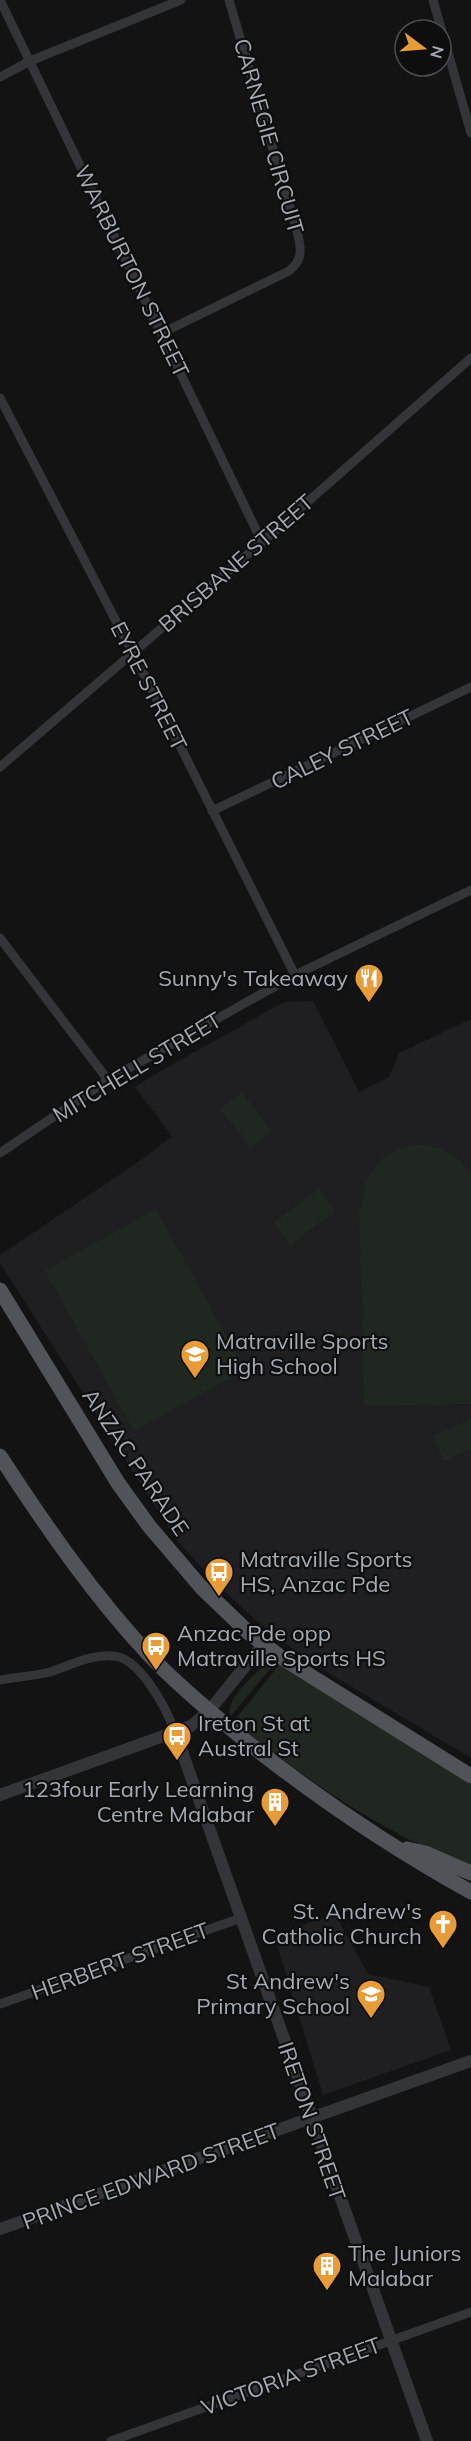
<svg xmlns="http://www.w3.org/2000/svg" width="471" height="2441" viewBox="0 0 471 2441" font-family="Mulish,sans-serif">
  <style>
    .built { fill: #1f1f21 }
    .green { fill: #1f2720 }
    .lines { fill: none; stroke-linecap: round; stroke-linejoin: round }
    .minor { stroke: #343539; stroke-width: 9 }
    .tertiary { stroke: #343539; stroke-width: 12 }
    .primary { stroke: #505358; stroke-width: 15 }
    .labels { text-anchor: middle; stroke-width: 4.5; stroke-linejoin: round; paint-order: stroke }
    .street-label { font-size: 22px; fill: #a5abb4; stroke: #0e0e0f }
    .poi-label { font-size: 22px; fill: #a5abb4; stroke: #0e0e0f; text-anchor: start }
  </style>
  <rect width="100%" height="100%" fill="#131314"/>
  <!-- built -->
  <g class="built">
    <polygon points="313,1001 359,1092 389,1077 399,1053 471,1019 471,1758 310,1662 254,1619 215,1582 178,1542 0,1263 0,1255 144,1158 172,1136 135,1087 150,1077 284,1002"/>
    <polygon points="335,1914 368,1974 429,1987 451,2050 323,2095 274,1935"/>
  </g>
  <!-- green -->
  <g class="green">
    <polygon points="242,1092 272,1131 251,1148 220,1109"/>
    <path d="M422,1144C443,1147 459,1156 471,1174V1404L364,1406L359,1208L362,1207C362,1171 386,1147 422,1144Z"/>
    <polygon points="318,1189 335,1211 290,1245 274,1223"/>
    <polygon points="156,1209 245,1370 134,1431 45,1271"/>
    <polygon points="471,1419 471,1449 444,1461 433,1436"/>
    <path d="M268,1663H275L230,1717C225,1699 252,1678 264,1665Z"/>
    <path d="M279,1665L471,1783V1867C384,1834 305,1780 234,1721Z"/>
  </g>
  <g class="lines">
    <!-- minor -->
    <g class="minor">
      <polyline points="0,0 262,542"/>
      <polyline points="433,0 471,133"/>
      <polyline points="0,77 30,61 181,0"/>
      <path d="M162,333L289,271C304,259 301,248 297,231L229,0"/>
      <polyline points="0,398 155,696 295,975"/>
      <polyline points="0,767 262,542 471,358"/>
      <polyline points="212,811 471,687"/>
      <polyline points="0,938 108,1080"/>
      <polyline points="0,1153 108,1080 295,975 471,890"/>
      <path d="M0,1680C17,1677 34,1676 50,1672C71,1665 91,1654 113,1656C140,1657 167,1710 175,1732"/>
      <polyline points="0,2004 241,1918"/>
      <polyline points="111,2441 471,2312"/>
    </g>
    <!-- tertiary -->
    <g class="tertiary">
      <polyline points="175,1732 427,2441"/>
      <polyline points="0,1795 191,1726 209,1711 263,1644"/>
      <polyline points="0,2229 471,2061"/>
    </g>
    <!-- primary -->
    <g class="primary">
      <polyline points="0,1290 118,1483 149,1526 201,1587 249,1633 282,1658 471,1776"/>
      <path d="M0,1456C45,1525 93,1595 150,1656C178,1685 210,1712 241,1737C313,1795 390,1847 471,1892"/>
      <polyline points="407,1849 425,1853 471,1873"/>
    </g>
  </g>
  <!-- icons -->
  <defs>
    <g id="restaurant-pin" transform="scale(1.5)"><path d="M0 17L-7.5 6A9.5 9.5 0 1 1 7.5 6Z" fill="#e79b39" stroke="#0e0e0f"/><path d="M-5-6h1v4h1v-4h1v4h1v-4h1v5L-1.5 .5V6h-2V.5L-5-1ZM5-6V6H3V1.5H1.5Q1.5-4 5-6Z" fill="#fff"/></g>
    <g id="school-pin" transform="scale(1.5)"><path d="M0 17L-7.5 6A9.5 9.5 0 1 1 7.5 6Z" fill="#e79b39" stroke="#0e0e0f"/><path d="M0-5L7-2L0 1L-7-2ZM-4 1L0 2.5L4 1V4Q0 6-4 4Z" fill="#fff"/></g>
    <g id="bus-pin" transform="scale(1.5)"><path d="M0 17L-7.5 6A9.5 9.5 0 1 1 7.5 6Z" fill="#e79b39" stroke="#0e0e0f"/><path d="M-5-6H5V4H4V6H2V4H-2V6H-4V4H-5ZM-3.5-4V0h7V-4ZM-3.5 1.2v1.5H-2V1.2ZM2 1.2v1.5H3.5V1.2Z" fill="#fff"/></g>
    <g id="building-pin" transform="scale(1.5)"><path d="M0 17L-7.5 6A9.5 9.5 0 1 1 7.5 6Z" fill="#e79b39" stroke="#0e0e0f"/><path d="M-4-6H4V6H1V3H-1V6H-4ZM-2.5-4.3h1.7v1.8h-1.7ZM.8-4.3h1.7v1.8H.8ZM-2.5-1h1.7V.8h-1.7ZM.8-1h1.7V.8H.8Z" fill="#fff"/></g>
    <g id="church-pin" transform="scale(1.5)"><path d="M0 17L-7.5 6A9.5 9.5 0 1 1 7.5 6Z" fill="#e79b39" stroke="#0e0e0f"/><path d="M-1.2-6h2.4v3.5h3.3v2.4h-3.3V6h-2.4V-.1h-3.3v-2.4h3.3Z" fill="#fff"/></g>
  </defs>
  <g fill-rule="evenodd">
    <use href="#restaurant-pin" x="369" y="978"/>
    <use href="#school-pin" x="195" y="1354"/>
    <use href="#bus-pin" x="219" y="1572"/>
    <use href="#bus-pin" x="156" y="1646"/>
    <use href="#bus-pin" x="177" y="1736"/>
    <use href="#building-pin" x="275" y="1802"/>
    <use href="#church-pin" x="443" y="1924"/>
    <use href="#school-pin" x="371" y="1994"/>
    <use href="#building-pin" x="327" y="2266"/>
  </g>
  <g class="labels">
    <!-- street labels -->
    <g class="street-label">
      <text transform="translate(269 136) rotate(74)" y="8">CARNEGIE CIRCUIT</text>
      <text transform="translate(132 271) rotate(64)" y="8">WARBURTON STREET</text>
      <text transform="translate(236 563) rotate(-41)" y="8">BRISBANE STREET</text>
      <text transform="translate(149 686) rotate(63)" y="8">EYRE STREET</text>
      <text transform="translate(342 749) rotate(-26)" y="8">CALEY STREET</text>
      <text transform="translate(137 1067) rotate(-31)" y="8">MITCHELL STREET</text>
      <text transform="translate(136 1462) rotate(56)" y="8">ANZAC PARADE</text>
      <text transform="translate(120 1961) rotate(-20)" y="8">HERBERT STREET</text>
      <text transform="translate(312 2121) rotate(71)" y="8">IRETON STREET</text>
      <text transform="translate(151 2176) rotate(-20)" y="8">PRINCE EDWARD STREET</text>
      <text transform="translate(291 2376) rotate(-20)" y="8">VICTORIA STREET</text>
    </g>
    <!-- poi labels -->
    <g class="poi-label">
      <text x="348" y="986" text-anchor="end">Sunny's Takeaway</text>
      <text x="216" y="1349">Matraville Sports<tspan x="216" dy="25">High School</tspan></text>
      <text x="240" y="1567">Matraville Sports<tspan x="240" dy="25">HS, Anzac Pde</tspan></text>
      <text x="177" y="1641">Anzac Pde opp<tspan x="177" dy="25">Matraville Sports HS</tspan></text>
      <text x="198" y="1731">Ireton St at<tspan x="198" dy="25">Austral St</tspan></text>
      <text x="254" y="1797" text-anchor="end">123four Early Learning<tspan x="254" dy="25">Centre Malabar</tspan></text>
      <text x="422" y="1919" text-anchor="end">St. Andrew's<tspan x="422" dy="25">Catholic Church</tspan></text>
      <text x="350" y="1989" text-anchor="end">St Andrew's<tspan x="350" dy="25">Primary School</tspan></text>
      <text x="348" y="2261">The Juniors<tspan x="348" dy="25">Malabar</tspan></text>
    </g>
  </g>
  <!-- north arrow -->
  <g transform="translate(423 48) rotate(106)"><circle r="28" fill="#0e0e0f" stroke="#4a4d51" stroke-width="1.5"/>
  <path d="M0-4.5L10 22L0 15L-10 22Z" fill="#e79b39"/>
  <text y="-9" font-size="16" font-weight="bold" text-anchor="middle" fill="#a5abb4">N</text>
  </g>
</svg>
